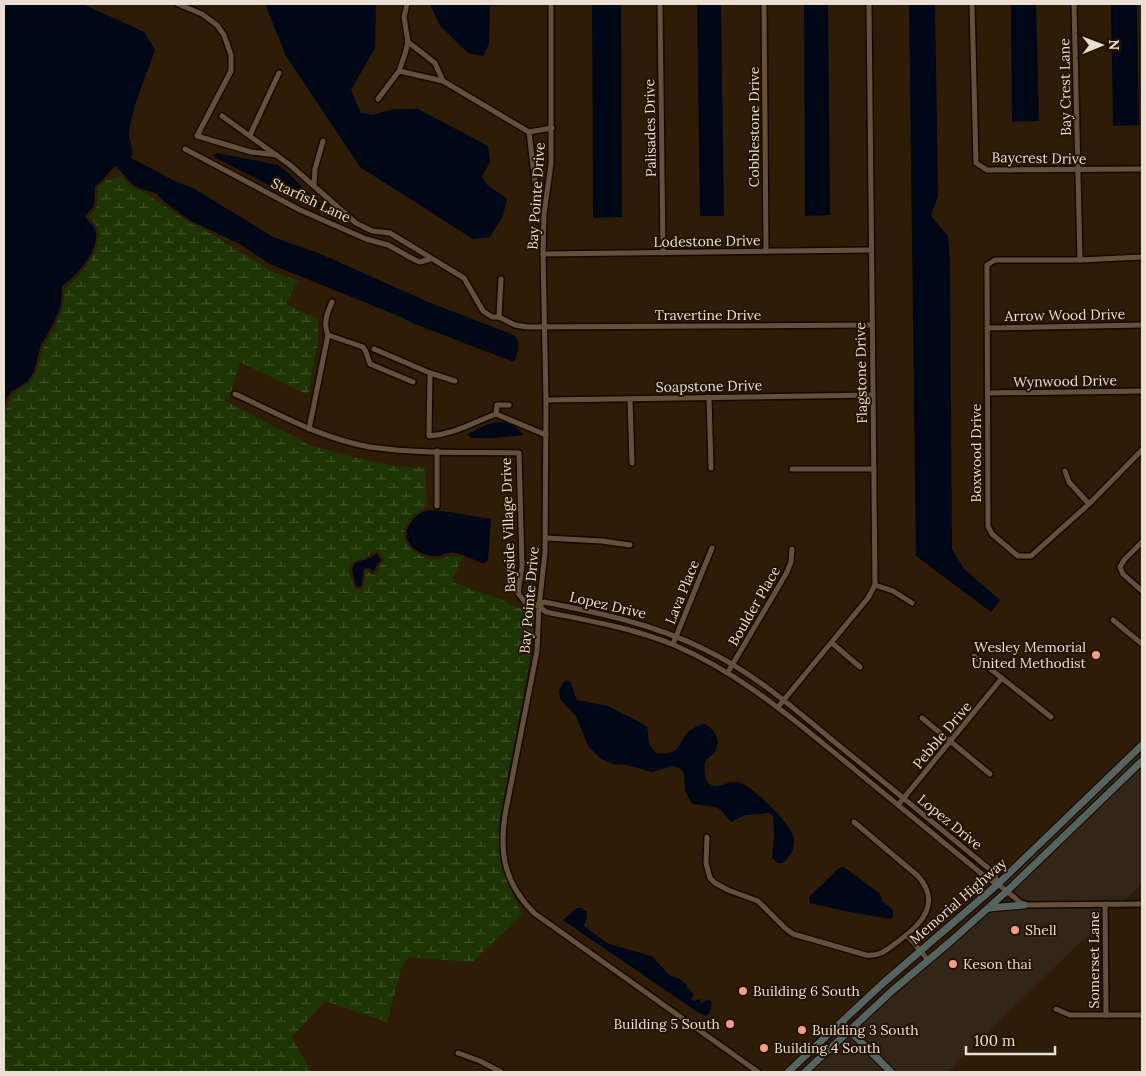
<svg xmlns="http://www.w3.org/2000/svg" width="1146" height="1076" viewBox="0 0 1146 1076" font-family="Lora,serif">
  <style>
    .commercial { fill: #312617 }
    .wetland { fill: url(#wetland-marsh); fill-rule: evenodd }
    .water { fill: #000817 }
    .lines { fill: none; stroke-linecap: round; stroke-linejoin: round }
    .street-casing { stroke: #150600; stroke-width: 8 }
    .secondary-casing { stroke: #150600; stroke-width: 9 }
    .street { stroke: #65513b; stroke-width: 5 }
    .secondary { stroke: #56645f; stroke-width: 7 }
    .poi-dot { fill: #f49e87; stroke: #241301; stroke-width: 2 }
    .labels { text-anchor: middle; stroke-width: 4; stroke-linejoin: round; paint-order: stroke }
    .street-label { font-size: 14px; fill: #ebded2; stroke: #241301 }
    .poi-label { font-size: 14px; fill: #ebded2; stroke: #241301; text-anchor: start }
  </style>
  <defs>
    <pattern id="wetland-marsh" width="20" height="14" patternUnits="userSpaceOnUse" patternTransform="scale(1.25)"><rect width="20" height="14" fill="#1d3504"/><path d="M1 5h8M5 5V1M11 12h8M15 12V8" fill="none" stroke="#3e5228"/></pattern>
  </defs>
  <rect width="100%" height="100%" fill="#2e1c07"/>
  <!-- commercial -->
  <g class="commercial">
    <polygon points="1142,749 1142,757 1007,887 1003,884"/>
    <polygon points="1142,766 1142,884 1124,901 1027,902 1012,891"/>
    <polygon points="1101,907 1101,922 947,1072 895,1072 855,1030 895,992 990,911 1023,908"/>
    <polygon points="850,1034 886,1072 810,1072"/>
  </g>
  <!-- wetland -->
  <path class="wetland" d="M121,176L129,185L145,193L190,223L208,232L273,272L298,280L286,304L318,319V341L308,395L240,362L228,402L311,446L377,463L409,468L425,467L427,508C418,510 414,514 409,521C404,528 402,536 406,543C413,554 427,561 440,559C450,557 450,553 462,558L452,582L502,600L515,607L535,614L529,665L499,821V849L501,865L522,915L472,962L410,957L402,965L387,1022L325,1001L292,1037L311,1072H4V415L10,399L14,393L29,383L36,373L43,348L55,327L63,306L65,288C80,278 103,249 98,229C97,225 91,220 89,217L97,207L98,187L107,180ZM376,550L380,552L384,561L380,565L378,572L373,575L366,571L363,589L361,590L354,588L349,570L353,562L368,556Z"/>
  <!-- water -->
  <g class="water">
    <path d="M4,4H83L144,32L155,50C146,77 133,103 129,132C128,141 135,150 131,158L175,181L193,188L273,237L323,255L428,302L514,335C521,344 519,351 514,361H511L412,323L401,317L270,264L240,244L191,221L166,203L156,193L141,189L131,183L116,166C107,172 104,181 95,186L94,206L85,216C88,221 93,225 95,229C102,248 76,277 62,286L61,305L52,326L40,347L34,372L27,382L12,391L7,398L4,408Z"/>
    <polygon points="265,4 376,4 375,48 351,90 361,113 372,115 395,109 418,109 488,146 490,161 482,177 488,186 507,198 503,216 490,237 473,239 360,167 286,56"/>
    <polygon points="430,4 526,4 490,6 489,44 483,56 468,53 440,26"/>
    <polygon points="592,4 621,4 622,217 593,218"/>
    <polygon points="697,4 721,4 724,216 700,216"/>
    <polygon points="804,4 828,4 830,215 805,216"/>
    <polygon points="909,4 935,4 938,196 931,216 948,236 950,259 952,549 964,569 1000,600 991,612 916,556"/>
    <polygon points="1011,4 1036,4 1039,121 1012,122"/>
    <polygon points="1111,4 1137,4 1139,125 1113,126"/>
    <polygon points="217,153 278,165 286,171 326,210 316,209 216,158 214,155"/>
    <path d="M498,422C508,422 517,426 523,435L493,438H470L468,434L486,425Z"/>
    <path d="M430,510C450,511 470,516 491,519L488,560L485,563H482C473,560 465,555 456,553C449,551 444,555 437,556C426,557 413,551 408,541C405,534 407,528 411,522C416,515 421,512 430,510Z"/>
    <polygon points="377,553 381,561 377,564 373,573 369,568 364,569 361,587 356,586 352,569 355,563 370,558"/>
    <path d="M567,680L571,683L577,700L608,706L643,724L647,727L649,744L656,753C690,757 673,731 704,724C714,728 722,740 715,751C712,756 707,758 705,763C704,771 704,780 711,785C720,790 729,778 741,783C755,789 792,824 794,839C795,849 790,857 783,863H778L772,858L774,835L773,816L769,813L745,815L731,822L721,810L716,807L692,804L685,791L684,773L680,768L672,766L652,772L627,765L613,764L601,759L588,746L576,716L560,699L559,690L564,682Z"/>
    <polygon points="844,867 880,894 883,902 893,910 893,916 891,919 850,912 810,903 809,897 839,868"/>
    <path d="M577,908H581L586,911L587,917L584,926L604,941L612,945L652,956L669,975L680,979L687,985V987L694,994L691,999L694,1001L700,999L701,1003L708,1000L711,1001C712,1008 711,1011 706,1016L696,1011L563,920Z"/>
  </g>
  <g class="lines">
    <!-- street casing -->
    <g class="street-casing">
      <g id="street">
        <polyline points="178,4 202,14 217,25 224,35 231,55 231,71 197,136 251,152 277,155"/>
        <path d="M551,4V164L544,214L543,254L546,400L545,553L539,606L537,651L505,815C499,854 505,884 534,913L758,1072"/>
        <polyline points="660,4 663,253"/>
        <polyline points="764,4 766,251"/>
        <polyline points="972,4 976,163 987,170 1142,169"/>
        <polyline points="1074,4 1080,260"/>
        <polyline points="408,42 435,63 443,81"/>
        <polyline points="399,71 443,81 529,132 552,128"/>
        <polyline points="378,99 399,71 405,54 408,42 404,17 407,4"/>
        <polyline points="222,116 290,165 356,223 372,231 390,233 464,278 483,311 492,317 499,317 515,325 527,327 872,325"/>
        <polyline points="529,132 535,183"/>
        <polyline points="250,135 279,73"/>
        <polyline points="185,149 300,210 366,239 388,245 415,260 420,262 430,259"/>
        <polyline points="314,184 315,169 323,141"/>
        <polyline points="543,254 871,250"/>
        <polyline points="1142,257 1080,260 995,260 987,265 988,526 992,534 1018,556 1031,556 1089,504 1142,450"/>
        <polyline points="499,317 501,279"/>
        <polyline points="987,328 1142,325"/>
        <polyline points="328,335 363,347 366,352 370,364 413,382"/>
        <polyline points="374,349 430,373 455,381"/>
        <path d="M430,373L429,436C455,434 472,423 496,414L546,435"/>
        <polyline points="988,393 1142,391"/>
        <path d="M235,394C279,414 322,439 370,447C419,454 470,452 519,453L522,566L518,593L525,602L539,606L546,612C590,621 633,628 674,645C739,673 788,715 842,759C891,799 939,839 988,879L998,884L1021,903L1027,905L1142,904"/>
        <polyline points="709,397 711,468"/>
        <polyline points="630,399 632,463"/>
        <polyline points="546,400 873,395"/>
        <polyline points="496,414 497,405 509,405"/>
        <path d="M309,429L328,335C323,322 327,314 332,302"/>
        <polyline points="792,469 874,469"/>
        <polyline points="1065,471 1069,482 1089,504"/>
        <polyline points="437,506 437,451"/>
        <polyline points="546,538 602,541 630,545"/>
        <polyline points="1142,542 1124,560 1120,567 1123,574 1142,591"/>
        <polyline points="875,585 893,591 912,603"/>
        <path d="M539,606L544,602C600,613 653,624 704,649C754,673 795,709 837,744C889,786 941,829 993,872L998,884"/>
        <polyline points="1113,620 1142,644"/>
        <polyline points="832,643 860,667"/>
        <polyline points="673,644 712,548"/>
        <polyline points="974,656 1051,717"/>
        <polyline points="728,672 786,574 791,562 792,549"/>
        <polyline points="778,707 868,598 875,585 869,4"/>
        <polyline points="922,718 990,774"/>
        <polyline points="898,805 1002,678"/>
        <path d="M707,837L706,863L710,878L715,883L728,890L758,901L785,928L793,934L866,955C881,957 889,948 900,940C923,923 941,902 918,876L854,822"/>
        <polyline points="1105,904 1106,1015"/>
        <polyline points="907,935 928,960"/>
        <polyline points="1056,1009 1070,1015 1142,1015"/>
        <polyline points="458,1053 480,1061 501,1072"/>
      </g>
    </g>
    <!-- secondary casing -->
    <g class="secondary-casing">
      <g id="secondary">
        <polyline points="989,908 1024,905"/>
        <polyline points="842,1023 891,1072"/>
        <polyline points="788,1072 881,985 998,884 1142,745"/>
        <polyline points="805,1072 893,990 950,942 1007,891 1142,761"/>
      </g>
    </g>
    <!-- street -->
    <use href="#street" class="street"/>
    <!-- secondary -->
    <use href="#secondary" class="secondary"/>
  </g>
  <!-- markers -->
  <g class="poi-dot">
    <circle cx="1096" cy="655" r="5"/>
    <circle cx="1015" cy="930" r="5"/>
    <circle cx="953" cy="964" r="5"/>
    <circle cx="743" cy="991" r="5"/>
    <circle cx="730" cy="1024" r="5"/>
    <circle cx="802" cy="1030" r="5"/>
    <circle cx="764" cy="1048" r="5"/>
  </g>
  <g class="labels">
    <!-- street labels -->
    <g class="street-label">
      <text transform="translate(1065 87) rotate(-91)" y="5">Bay Crest Lane</text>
      <text transform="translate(754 127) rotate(-90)" y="5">Cobblestone Drive</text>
      <text transform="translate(650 128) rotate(-91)" y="5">Palisades Drive</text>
      <text transform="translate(1039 158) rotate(1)" y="5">Baycrest Drive</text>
      <text transform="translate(536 196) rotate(-86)" y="5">Bay Pointe Drive</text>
      <text transform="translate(311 200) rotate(25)" y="5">Starfish Lane</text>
      <text transform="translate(707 241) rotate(-1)" y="5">Lodestone Drive</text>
      <text x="708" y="320">Travertine Drive</text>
      <text transform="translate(1065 315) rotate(-1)" y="5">Arrow Wood Drive</text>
      <text transform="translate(861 373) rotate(-91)" y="5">Flagstone Drive</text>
      <text transform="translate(1065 381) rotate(-1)" y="5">Wynwood Drive</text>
      <text transform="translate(709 386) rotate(-1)" y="5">Soapstone Drive</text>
      <text transform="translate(976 453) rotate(-90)" y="5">Boxwood Drive</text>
      <text transform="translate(508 525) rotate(-92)" y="5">Bayside Village Drive</text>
      <text transform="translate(682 592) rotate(-68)" y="5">Lava Place</text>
      <text transform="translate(529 600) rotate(-85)" y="5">Bay Pointe Drive</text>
      <text transform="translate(608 605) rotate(13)" y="5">Lopez Drive</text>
      <text transform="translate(754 606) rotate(-60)" y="5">Boulder Place</text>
      <text transform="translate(942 735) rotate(-50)" y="5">Pebble Drive</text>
      <text transform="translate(950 822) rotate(39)" y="5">Lopez Drive</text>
      <text transform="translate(958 901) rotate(-41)" y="5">Memorial Highway</text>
      <text transform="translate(1094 960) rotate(-90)" y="5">Somerset Lane</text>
    </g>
    <!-- poi labels -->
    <g class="poi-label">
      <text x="1086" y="652" text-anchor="end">Wesley Memorial<tspan x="1086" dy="16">United Methodist</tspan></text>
      <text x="1025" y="935">Shell</text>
      <text x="963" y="969">Keson thai</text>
      <text x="753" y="996">Building 6 South</text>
      <text x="720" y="1029" text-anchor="end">Building 5 South</text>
      <text x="812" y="1035">Building 3 South</text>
      <text x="774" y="1053">Building 4 South</text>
    </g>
  </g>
  <!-- border -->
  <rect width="1146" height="1076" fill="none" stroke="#ebded2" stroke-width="10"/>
  <!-- north arrow -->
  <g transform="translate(1101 45) rotate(89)" stroke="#241301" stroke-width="4" paint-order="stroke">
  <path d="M0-4L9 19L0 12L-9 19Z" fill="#ebded2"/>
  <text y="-8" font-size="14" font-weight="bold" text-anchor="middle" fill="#ebded2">N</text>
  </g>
  <!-- scale -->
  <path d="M966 1046v8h89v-8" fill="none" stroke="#ebded2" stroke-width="2.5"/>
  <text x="974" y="1046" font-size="15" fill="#ebded2" stroke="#241301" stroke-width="4" paint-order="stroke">100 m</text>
</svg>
